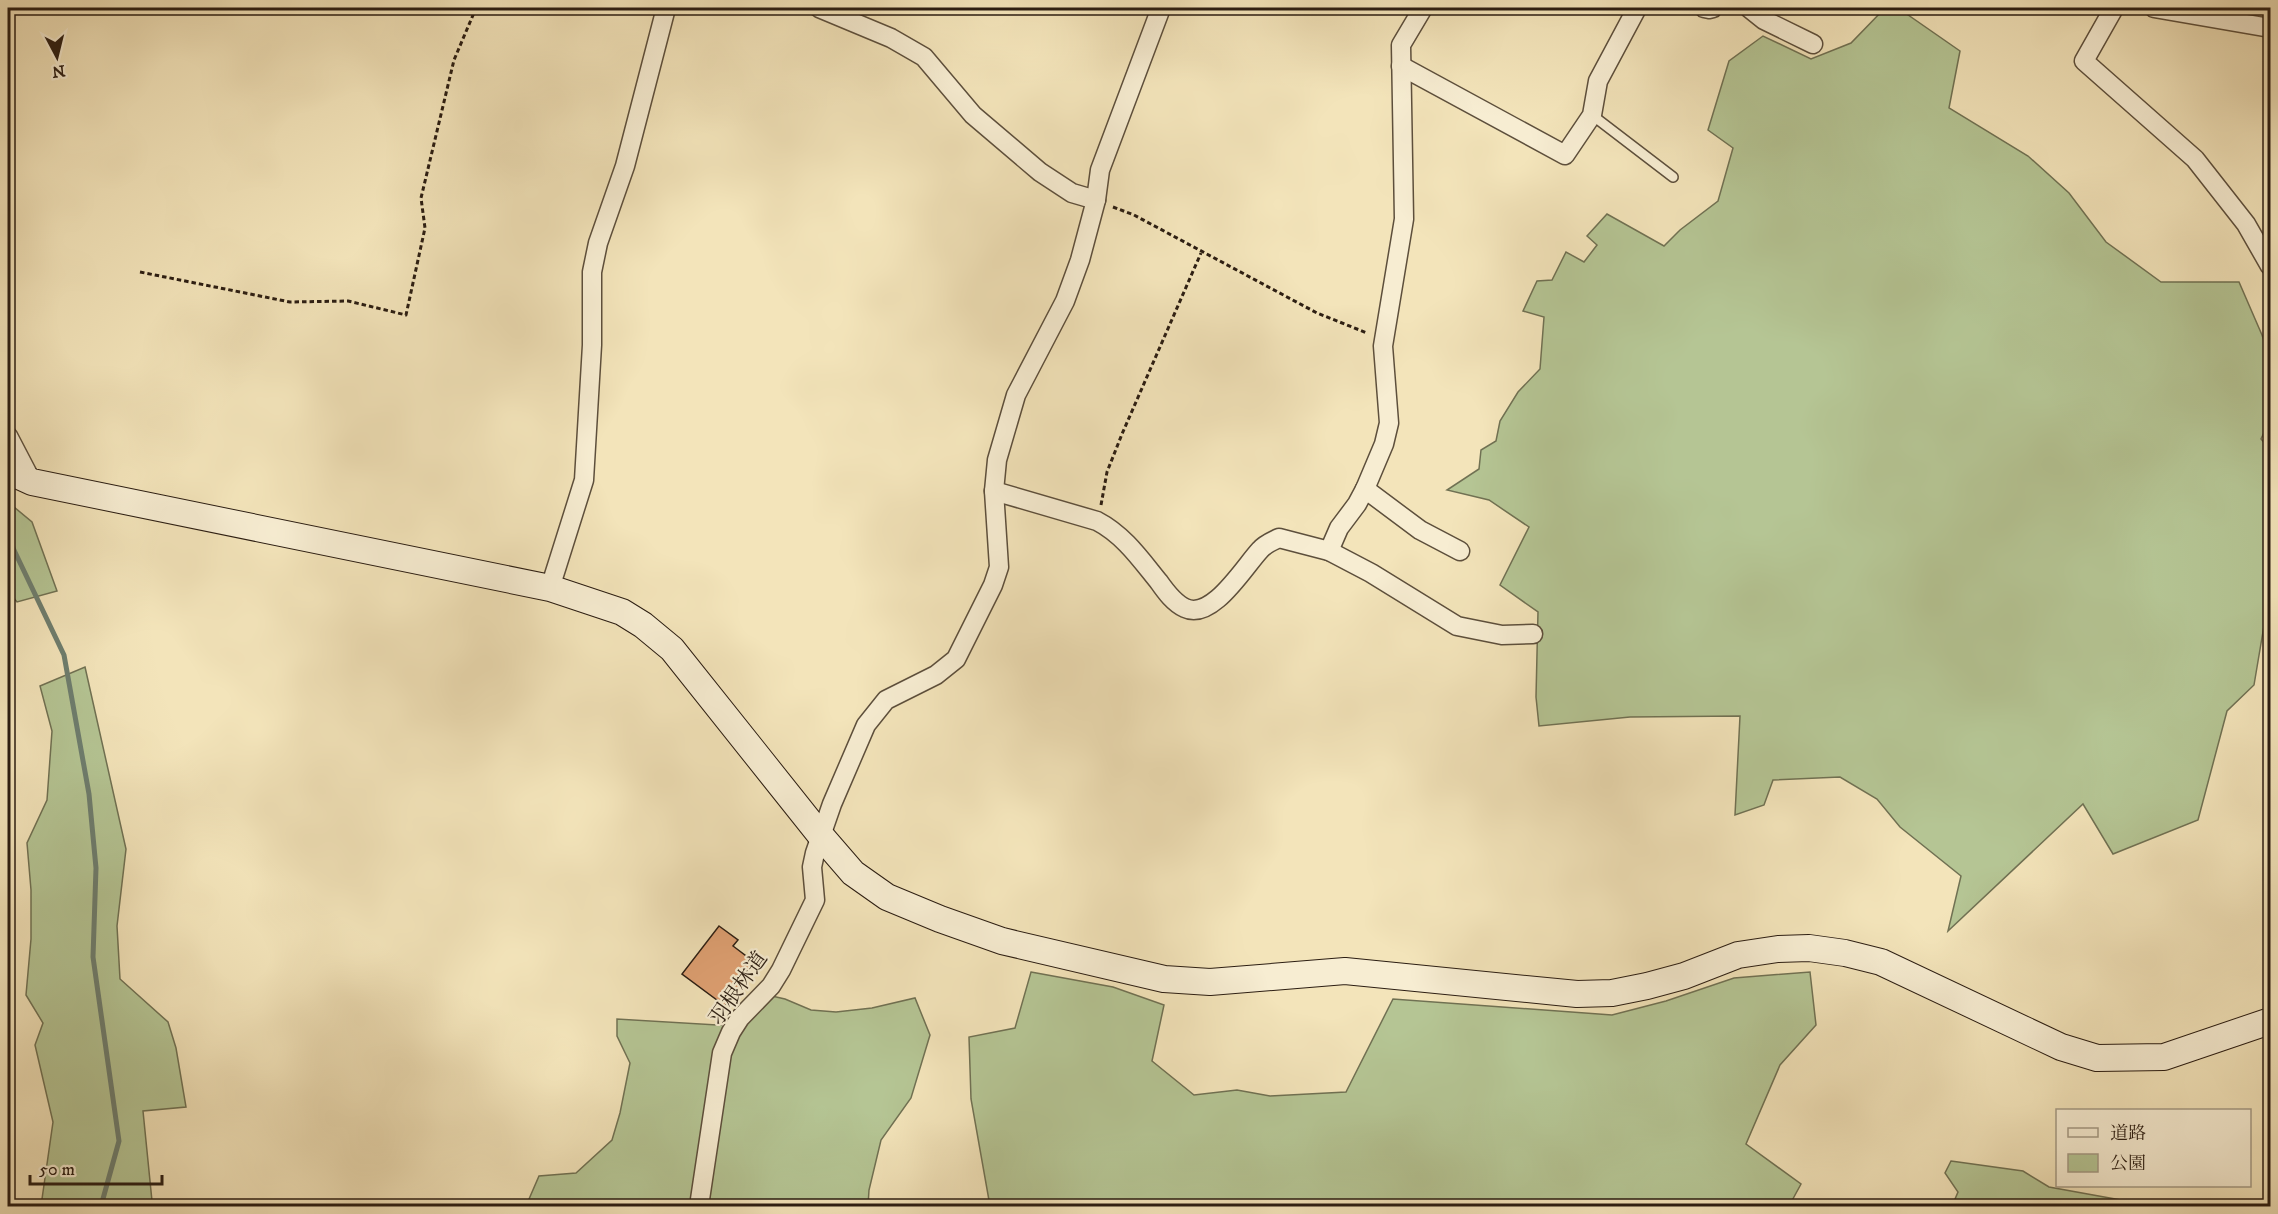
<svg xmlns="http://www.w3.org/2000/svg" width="2278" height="1214" viewBox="0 0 2278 1214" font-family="'IM FELL DW Pica','Noto Serif JP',serif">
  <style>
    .green { fill: #b5c594; stroke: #707153; stroke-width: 1.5 }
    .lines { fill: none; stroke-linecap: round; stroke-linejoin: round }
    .stream { stroke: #6e7e6f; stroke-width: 5 }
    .building { fill: #e0a173; stroke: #2b1d12; stroke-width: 1.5 }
    .lane-casing { stroke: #5d4f3c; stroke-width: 12 }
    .street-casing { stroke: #5d4f3c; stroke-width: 21 }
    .secondary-casing { stroke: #2b1d12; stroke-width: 28 }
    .path { stroke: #2b1d12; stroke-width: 3; stroke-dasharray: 4.5 3; stroke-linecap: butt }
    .lane { stroke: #f7edd2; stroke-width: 9 }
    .street { stroke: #f7edd2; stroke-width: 18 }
    .secondary { stroke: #f7edd2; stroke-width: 26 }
    .labels { text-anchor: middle; stroke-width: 4.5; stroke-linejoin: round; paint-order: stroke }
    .street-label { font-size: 21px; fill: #2b1d12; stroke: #f7edd2 }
  </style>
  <rect width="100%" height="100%" fill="#f3e4ba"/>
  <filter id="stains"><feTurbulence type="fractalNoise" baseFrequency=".00333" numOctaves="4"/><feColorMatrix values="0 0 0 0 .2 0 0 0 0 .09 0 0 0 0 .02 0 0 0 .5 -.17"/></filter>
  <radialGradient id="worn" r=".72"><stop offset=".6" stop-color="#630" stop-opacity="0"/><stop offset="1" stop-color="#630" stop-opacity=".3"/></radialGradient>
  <!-- green -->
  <g class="green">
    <polygon points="1885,8 1898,8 1960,51 1949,108 2028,156 2069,193 2106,242 2161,282 2239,282 2262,335 2270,359 2270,420 2261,439 2270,450 2270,590 2254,685 2227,711 2198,820 2113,854 2083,804 1948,931 1961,876 1900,827 1877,799 1840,777 1773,780 1764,805 1735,815 1740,716 1630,717 1539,726 1536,697 1538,612 1500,585 1529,527 1489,500 1447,490 1479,469 1481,450 1496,441 1500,421 1518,392 1540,369 1544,317 1523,311 1537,281 1552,280 1566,252 1584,262 1597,245 1587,236 1607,214 1664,246 1680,230 1718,201 1733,148 1708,130 1729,61 1763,36 1811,59 1851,43"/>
    <polygon points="8,502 32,522 57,591 17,602 8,591"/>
    <polygon points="85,667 126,849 117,926 120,979 168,1022 176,1048 186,1107 143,1111 152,1201 151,1206 41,1206 53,1122 35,1045 43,1023 26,995 31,939 31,890 27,843 47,800 52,731 40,686"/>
    <polygon points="1031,972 1113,987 1164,1005 1152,1061 1194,1095 1237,1090 1270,1096 1346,1092 1393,999 1612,1015 1666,1001 1734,978 1810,972 1816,1025 1780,1065 1746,1144 1801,1184 1789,1206 990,1206 971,1099 969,1037 1015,1028"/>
    <polygon points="754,992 785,999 811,1010 836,1012 872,1008 915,998 930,1035 911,1098 881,1140 869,1190 868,1206 526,1206 539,1176 576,1173 612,1140 620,1113 630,1063 617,1036 617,1019 734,1026"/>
    <polygon points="1951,1161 2023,1171 2049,1187 2154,1206 1952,1206 1958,1192 1945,1173"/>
  </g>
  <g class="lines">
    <!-- stream -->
    <polyline class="stream" points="8,526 13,548 64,655 89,794 96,868 93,957 119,1141 101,1206"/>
  </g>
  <!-- building -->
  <polygon class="building" points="719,926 738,940 733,946 754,962 742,977 744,980 725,1006 682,974"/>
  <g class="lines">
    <!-- lane casing -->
    <g class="lane-casing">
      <polyline id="lane" points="1592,115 1673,177"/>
    </g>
    <!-- street casing -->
    <g class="street-casing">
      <g id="street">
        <polyline points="819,8 891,38 924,57 973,115 1040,172 1072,193 1096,200"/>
        <polyline points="1704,8 1709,9 1713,8"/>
        <polyline points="1749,8 1764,20 1813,44"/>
        <polyline points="2114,8 2084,61 2195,159 2246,224 2270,266"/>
        <polyline points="2154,8 2270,28"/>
        <polyline points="1401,66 1565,155 1592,115 1598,81 1637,8"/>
        <polyline points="8,436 32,482"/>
        <polyline points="1365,489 1420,530 1460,551"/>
        <path d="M994,491L1097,521C1124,535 1141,560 1159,582C1166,592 1174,603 1185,608C1212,621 1244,567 1260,550C1265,544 1273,541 1279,538L1329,551L1371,573L1457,626L1502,635L1533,634"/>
        <polyline points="1329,551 1339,528 1357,504 1365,489 1384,444 1389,423 1383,346 1404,219 1401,45 1423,8"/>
        <polyline points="550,588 584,480 592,345 592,272 598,243 625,166 666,8"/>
        <polyline points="699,1206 722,1053 731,1032 740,1018 771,986 781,970 815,900 812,867 815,853 832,804 866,725 886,700 936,675 956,659 993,585 999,567 994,491 997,460 1016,395 1065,301 1080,260 1096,200 1100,170 1161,8"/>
      </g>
    </g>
    <!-- secondary casing -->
    <g class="secondary-casing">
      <polyline id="secondary" points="8,471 32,482 550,588 622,612 643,625 672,649 821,836 853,873 887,897 940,919 1002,941 1164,979 1210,982 1345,971 1577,994 1612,993 1647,986 1684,976 1738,955 1778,949 1809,948 1845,953 1881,962 2061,1047 2097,1058 2164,1057 2270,1021"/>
    </g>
    <!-- path -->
    <g class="path">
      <polyline points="1113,207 1134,215 1317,313 1367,333"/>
      <polyline points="140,272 290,302 348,301 406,315 425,228 421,198 454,60 476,8"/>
      <polyline points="1101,505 1107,472 1122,434 1201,253"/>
    </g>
    <!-- lane -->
    <use href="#lane" class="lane"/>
    <!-- street -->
    <use href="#street" class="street"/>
    <!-- secondary -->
    <use href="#secondary" class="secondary"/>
  </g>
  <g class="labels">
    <!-- street labels -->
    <g class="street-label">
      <text transform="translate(738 988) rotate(-55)" y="7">羽根林道</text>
    </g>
  </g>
  <!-- margin -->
  <rect width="2278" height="1214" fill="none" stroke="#f3e4ba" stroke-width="30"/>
  <rect x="9" y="9" width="2260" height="1196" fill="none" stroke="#2b1d12" stroke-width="3"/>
  <rect x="15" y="15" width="2248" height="1184" fill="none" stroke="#2b1d12" stroke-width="1.5"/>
  <!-- legend -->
  <rect x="2056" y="1109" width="195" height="78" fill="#f7edd2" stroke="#a59a85" stroke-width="1.5"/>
  <rect x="2068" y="1128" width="30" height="9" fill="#f7edd2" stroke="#a59a85" stroke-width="1.5"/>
  <text x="2110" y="1139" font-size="18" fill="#2b1d12">道路</text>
  <rect x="2068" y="1154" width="30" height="18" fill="#b5c594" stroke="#a59a85" stroke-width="1.5"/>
  <text x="2110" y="1169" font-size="18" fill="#2b1d12">公園</text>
  <!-- north arrow -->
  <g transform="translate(57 57) rotate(173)" stroke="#f7edd2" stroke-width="4.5" paint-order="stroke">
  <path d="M0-4.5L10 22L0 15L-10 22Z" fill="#2b1d12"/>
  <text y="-9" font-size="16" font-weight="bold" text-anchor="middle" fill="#2b1d12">N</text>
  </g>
  <!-- scale -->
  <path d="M30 1175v9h132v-9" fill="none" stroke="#2b1d12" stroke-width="3"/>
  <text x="39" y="1175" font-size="18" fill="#2b1d12" stroke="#f7edd2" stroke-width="4.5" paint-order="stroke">50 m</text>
  <rect width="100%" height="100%" filter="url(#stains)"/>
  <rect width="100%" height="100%" fill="url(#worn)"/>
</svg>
